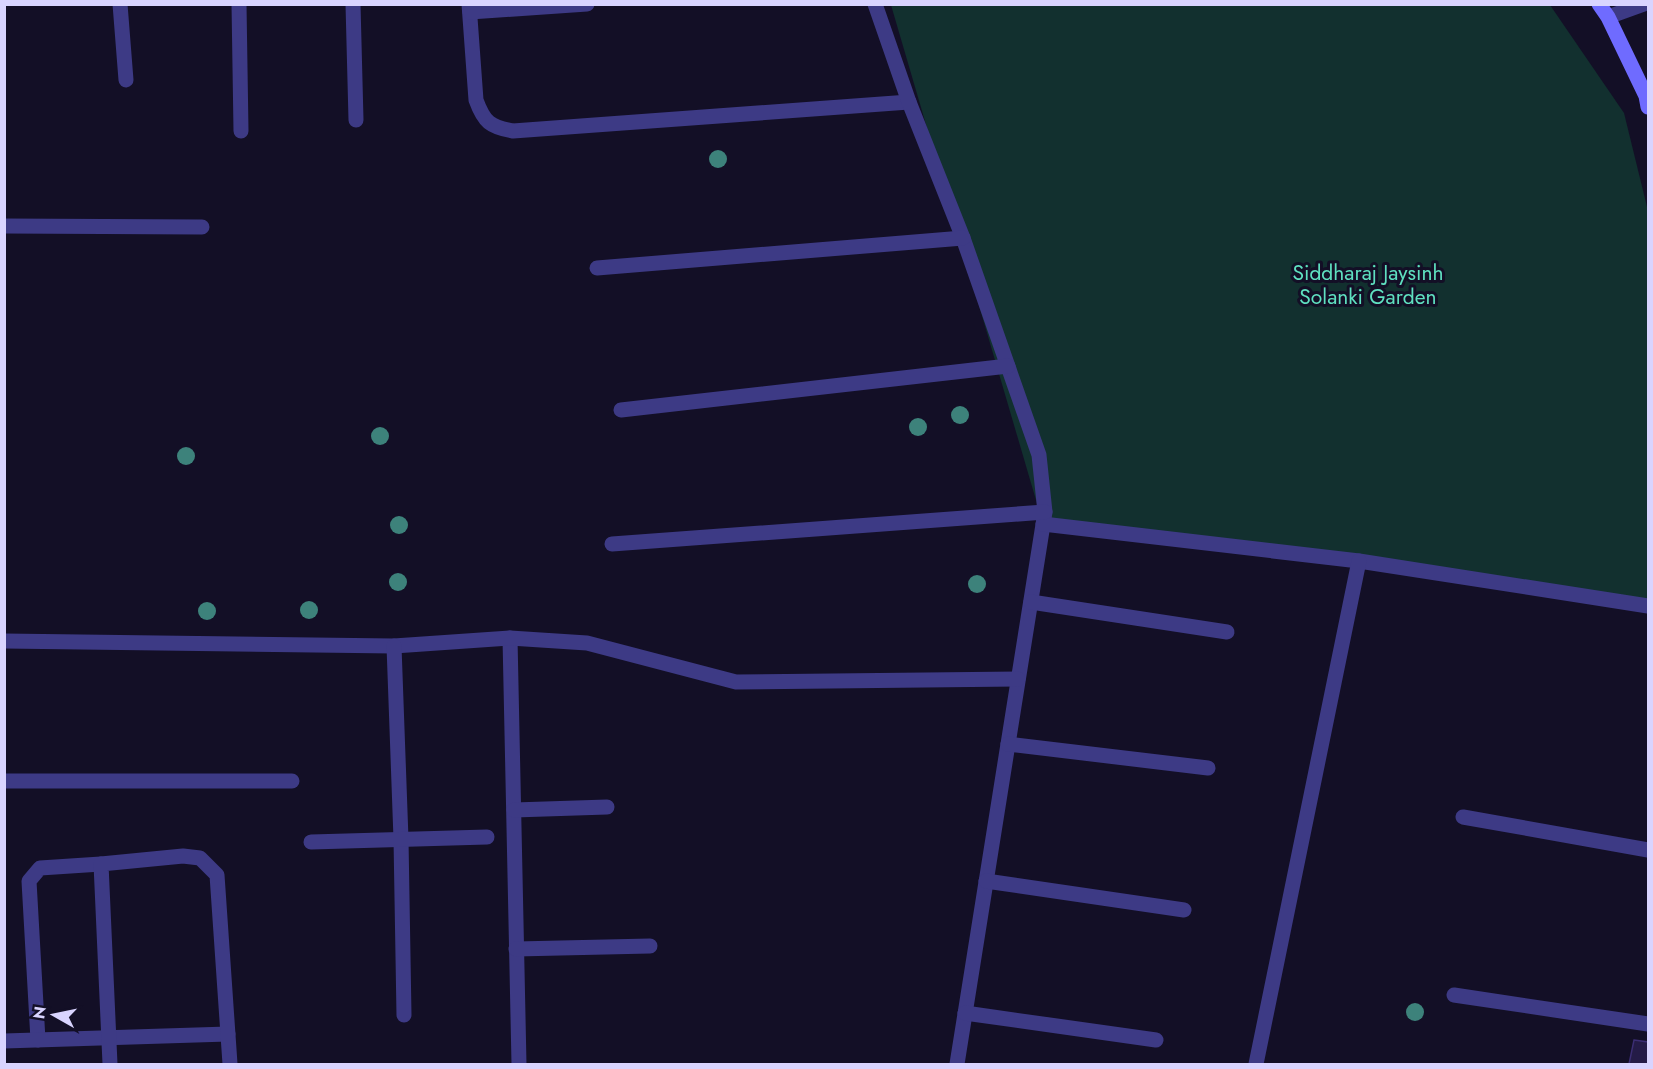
<svg xmlns="http://www.w3.org/2000/svg" width="1653" height="1069" viewBox="0 0 1653 1069" font-family="Jost,sans-serif">
  <style>
    .green { fill: #12302f }
    .building { fill: #241b47; stroke: #3b2d73; stroke-width: 1.5 }
    .lines { fill: none; stroke-linecap: round; stroke-linejoin: round }
    .street { stroke: #3d3a85; stroke-width: 15 }
    .secondary { stroke: #6f6bff; stroke-width: 15 }
    .tree { fill: #3d827b }
    .labels { text-anchor: middle; stroke-width: 6; stroke-linejoin: round; paint-order: stroke }
    .park-label { font-size: 21px; fill: #5fe0c0; stroke: #130f26 }
  </style>
  <rect width="100%" height="100%" fill="#130f26"/>
  <!-- green -->
  <polygon class="green" points="891,5 1550,5 1624,113 1648,211 1648,607 1043,524"/>
  <!-- building -->
  <polygon class="building" points="1634,1040 1648,1042 1648,1064 1629,1064"/>
  <g class="lines">
    <!-- street -->
    <g class="street">
      <polyline points="120,4 126,80"/>
      <polyline points="239,4 241,131"/>
      <polyline points="353,4 356,120"/>
      <path d="M469,4L476,100C484,122 490,127 513,131L909,102"/>
      <polyline points="875,4 909,102 963,238 1039,455 1045,512 957,1064"/>
      <polyline points="470,12 587,4"/>
      <polyline points="1608,17 1644,4"/>
      <polyline points="4,226 202,227"/>
      <polyline points="597,268 963,238"/>
      <polyline points="621,410 1008,366"/>
      <polyline points="1043,524 1359,561 1648,606"/>
      <polyline points="612,544 1045,512"/>
      <polyline points="1031,602 1227,632"/>
      <polyline points="510,638 519,1064"/>
      <polyline points="4,641 394,646 510,638 587,643 736,682 1018,679"/>
      <polyline points="394,646 401,839 404,1015"/>
      <polyline points="1008,744 1208,768"/>
      <polyline points="4,781 292,781"/>
      <polyline points="514,810 607,807"/>
      <polyline points="1463,817 1648,850"/>
      <polyline points="311,842 487,837"/>
      <polyline points="986,881 1184,910"/>
      <polyline points="516,949 650,946"/>
      <polyline points="1454,995 1648,1024"/>
      <polyline points="965,1013 1156,1040"/>
      <polyline points="38,1040 29,881 40,868 101,864"/>
      <polyline points="4,1041 228,1034"/>
      <polyline points="110,1064 101,864 183,856 200,858 217,875 230,1064"/>
      <polyline points="1256,1064 1359,561"/>
    </g>
    <!-- secondary -->
    <polyline class="secondary" points="1599,4 1608,17 1646,96 1648,107"/>
  </g>
  <!-- trees -->
  <g class="tree">
    <circle cx="718" cy="159" r="9"/>
    <circle cx="960" cy="415" r="9"/>
    <circle cx="918" cy="427" r="9"/>
    <circle cx="380" cy="436" r="9"/>
    <circle cx="186" cy="456" r="9"/>
    <circle cx="399" cy="525" r="9"/>
    <circle cx="398" cy="582" r="9"/>
    <circle cx="977" cy="584" r="9"/>
    <circle cx="309" cy="610" r="9"/>
    <circle cx="207" cy="611" r="9"/>
    <circle cx="1415" cy="1012" r="9"/>
  </g>
  <g class="labels">
    <!-- park labels -->
    <g class="park-label">
      <text x="1368" y="280">Siddharaj Jaysinh<tspan x="1368" dy="24">Solanki Garden</tspan></text>
    </g>
  </g>
  <!-- border -->
  <rect width="1653" height="1069" fill="none" stroke="#d9d4ff" stroke-width="12"/>
  <!-- north arrow -->
  <g transform="translate(54 1015) rotate(279)" stroke="#130f26" stroke-width="4.5" paint-order="stroke">
  <path d="M0-4.5L10 22L0 15L-10 22Z" fill="#d9d4ff"/>
  <text y="-9" font-size="16" font-weight="bold" text-anchor="middle" fill="#d9d4ff">N</text>
  </g>
</svg>
